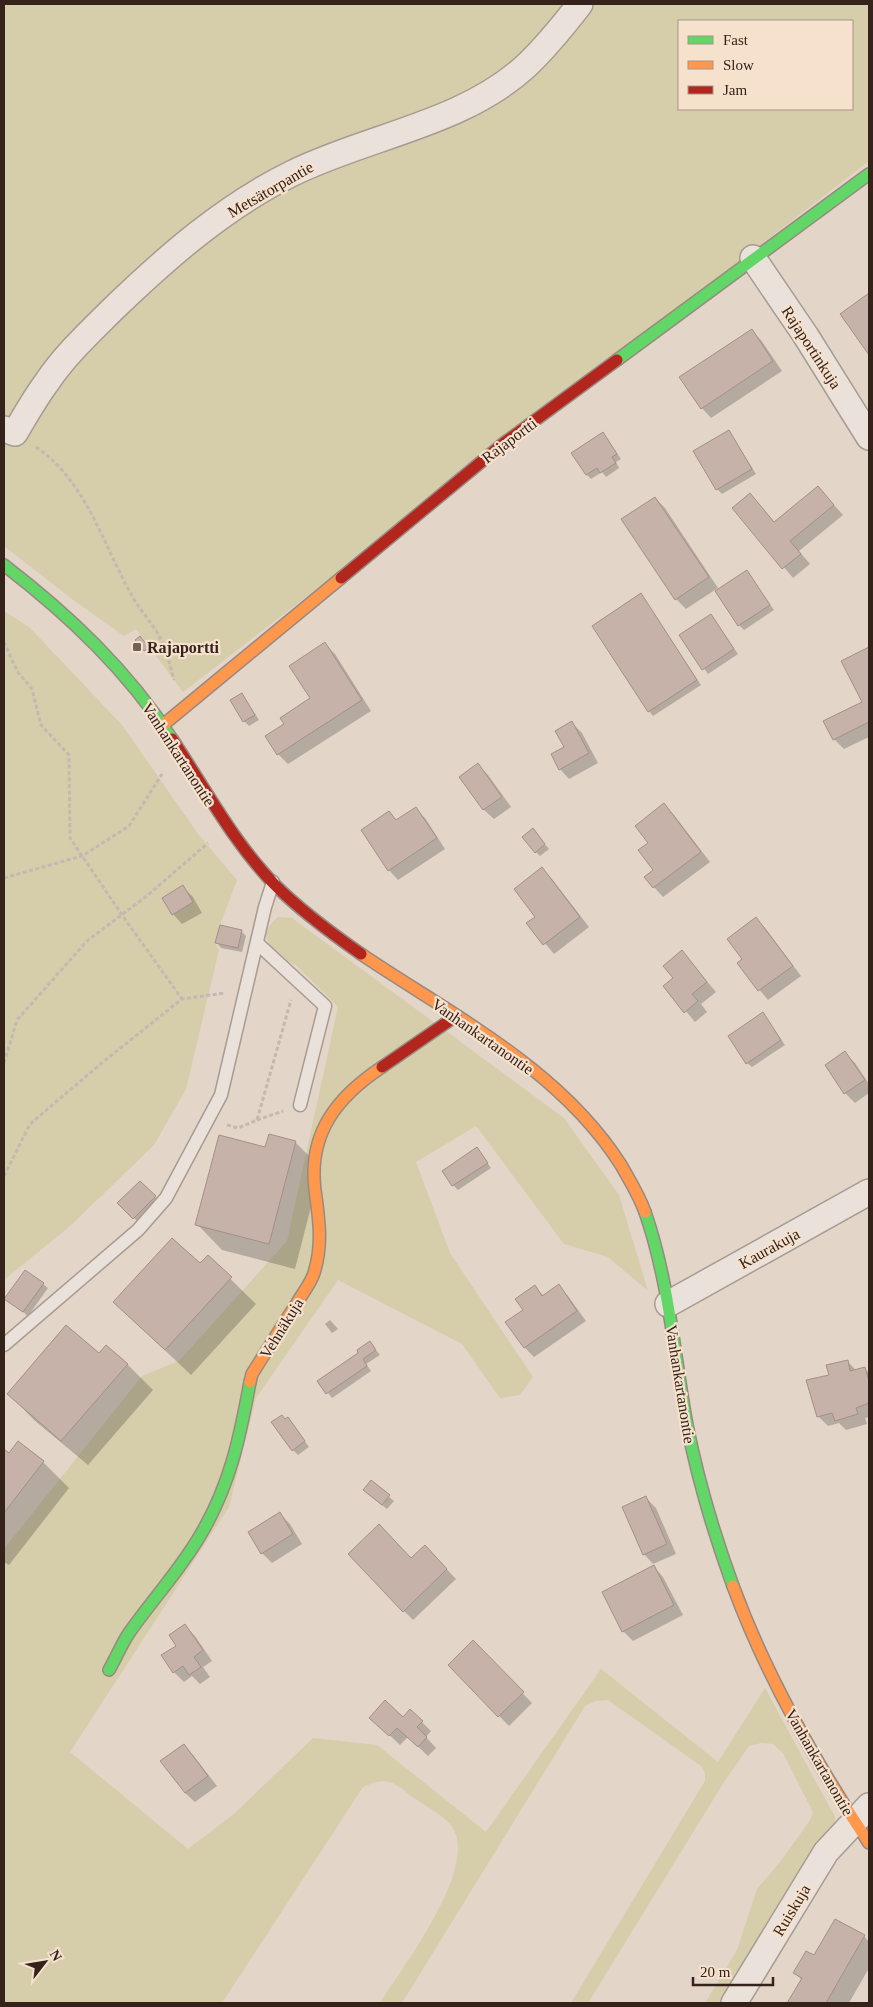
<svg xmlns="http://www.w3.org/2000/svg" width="873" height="2007" viewBox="0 0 873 2007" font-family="Georgia,serif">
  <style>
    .green { fill: #d6cdaa; fill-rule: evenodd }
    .shadow { fill: #0003 }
    .building { fill: #c6b2a9; stroke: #a29088 }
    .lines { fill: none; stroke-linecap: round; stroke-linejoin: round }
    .lane-casing { stroke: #a79b92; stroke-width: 15 }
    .street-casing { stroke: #a79b92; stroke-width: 28 }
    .fast-casing { stroke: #978a82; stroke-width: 14 }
    .slow-casing { stroke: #978a82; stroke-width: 14 }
    .jam-casing { stroke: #978a82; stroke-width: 14 }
    .path { stroke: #c3b9b1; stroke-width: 3; stroke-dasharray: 4 2.5; stroke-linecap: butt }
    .lane { stroke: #eae2da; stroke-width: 12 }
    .street { stroke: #eae2da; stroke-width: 25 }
    .fast { stroke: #63d668; stroke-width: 11 }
    .slow { stroke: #ff974d; stroke-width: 11 }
    .jam { stroke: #b3261e; stroke-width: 11 }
    .poi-dot { fill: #726158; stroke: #f5e1cc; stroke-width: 2 }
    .labels { text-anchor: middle; stroke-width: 4.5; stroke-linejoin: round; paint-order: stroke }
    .street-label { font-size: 16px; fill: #35221b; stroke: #f5e1cc }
    .poi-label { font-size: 16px; font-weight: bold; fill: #35221b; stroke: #f5e1cc; text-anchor: start }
  </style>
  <rect width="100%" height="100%" fill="#e3d5c8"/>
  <!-- green -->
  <g class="green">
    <path d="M4,4H869V161L183,692L136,629L124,636L72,599L4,546ZM679,21H852V109H679Z"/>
    <polygon points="4,611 29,627 122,725 198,834 237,880 220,925 215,943 219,950 186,1089 154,1145 70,1226 4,1280"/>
    <path d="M278,917L292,918L564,1118L619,1195L648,1291L608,1257L564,1244L476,1126L416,1162L450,1253L533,1377L520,1395L500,1398L462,1344L338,1280L256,1398L229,1507L70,1752L188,1849L235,1813L313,1738L377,1745L486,1832L601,1669L718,1762L765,1688L835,1817L834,1827L725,2003H705L737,1950L757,1889L780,1862L810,1820L813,1812L783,1753L773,1744L761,1743L749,1746L724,1782L588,2003H571L705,1781V1773L701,1766L608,1700L596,1701L585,1706L402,2003H380C403,1967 473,1875 455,1832C449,1818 429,1808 417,1800C396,1785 390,1774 363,1787L222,2003H4V1549L142,1376L179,1361L287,1241L338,1007L296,965C288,963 285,960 279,955C263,941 262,931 278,917Z"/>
  </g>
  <!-- shadow -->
  <g class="shadow">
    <polygon points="869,294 869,353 841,315"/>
    <polygon points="751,330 761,340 782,371 711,418 702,408"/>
    <polygon points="729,431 756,474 722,494 717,489"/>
    <polygon points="603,433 621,459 616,462 619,468 606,477 602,472 591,479 587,475"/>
    <polygon points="818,487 843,515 799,551 810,564 793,578 734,508 750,495 775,523"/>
    <polygon points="655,498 665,508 718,588 686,609 676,599"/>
    <polygon points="747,572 774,610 744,630 739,625"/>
    <polygon points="641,595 701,685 653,716 649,711"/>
    <polygon points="715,621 738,654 708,674 681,636"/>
    <polygon points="137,640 145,642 152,653 149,655"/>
    <polygon points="325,644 335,654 371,711 288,764 278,754 286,725 312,699"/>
    <polygon points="869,649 869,737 844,749 834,739 864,703 843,662"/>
    <polygon points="242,694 259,720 249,726 244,721"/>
    <polygon points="572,723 582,733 598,763 569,779 560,769"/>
    <polygon points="478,765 488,775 511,807 494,819 484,810 461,778"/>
    <polygon points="664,805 674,815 710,862 663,897 654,887 655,870 649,843"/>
    <polygon points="415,809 425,818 445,849 398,880 389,870 389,813 397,821"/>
    <polygon points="537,835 549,849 540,856 536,852"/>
    <polygon points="542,869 552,879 589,927 554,954 528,923 537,917"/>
    <polygon points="183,887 193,897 202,913 182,924 173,914"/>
    <polygon points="756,919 766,929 801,976 768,1000 738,964 744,959"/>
    <polygon points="241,931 246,936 242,952 221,948 217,943"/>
    <polygon points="682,952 716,992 701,1004 707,1012 695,1022 665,986 675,978"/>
    <polygon points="763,1014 785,1045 752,1067 747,1063"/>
    <polygon points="845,1053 855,1063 869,1084 869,1093 855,1103 845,1093 827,1065"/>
    <polygon points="270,1135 296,1143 321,1168 295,1269 222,1250 197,1224 266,1149"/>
    <polygon points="481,1154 491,1168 458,1190 453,1185"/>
    <polygon points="140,1182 159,1201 138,1222 119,1203"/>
    <polygon points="208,1257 256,1304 191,1375 114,1302 200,1265"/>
    <polygon points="43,1284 48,1288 28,1316 6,1299"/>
    <polygon points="559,1286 568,1296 586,1321 534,1357 525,1348 524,1310 535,1287 544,1296"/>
    <polygon points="330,1320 338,1329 332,1333 325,1324"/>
    <polygon points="370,1343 380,1355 366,1364 371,1371 332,1398 319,1381 360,1353"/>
    <polygon points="848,1362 857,1371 865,1369 869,1373 869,1417 865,1418 867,1424 846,1430 839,1423 828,1426 818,1416 830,1376"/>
    <polygon points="127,1364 153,1390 88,1465 34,1420 9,1394"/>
    <polygon points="286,1420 292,1423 309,1447 298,1455 293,1450"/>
    <polygon points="19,1443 43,1462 69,1488 9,1565 4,1562 4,1450 9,1455"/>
    <polygon points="371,1482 394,1501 387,1509 369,1495"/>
    <polygon points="646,1498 656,1508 676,1554 653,1564 644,1554"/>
    <polygon points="280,1514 290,1524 302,1544 272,1563 262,1553"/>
    <polygon points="434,1556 456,1579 413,1620 404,1611 411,1559"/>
    <polygon points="654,1567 663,1577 683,1615 633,1641 623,1631"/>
    <polygon points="185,1626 195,1636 212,1661 203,1667 210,1677 200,1684 192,1676 184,1682 174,1672 177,1646"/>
    <polygon points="473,1642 532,1703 509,1726 449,1665"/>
    <polygon points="403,1718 422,1722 431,1731 426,1737 436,1748 428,1756 408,1737 400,1745 381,1727"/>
    <polygon points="184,1745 193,1755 217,1786 195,1802 185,1793"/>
    <polygon points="864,1936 869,1942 869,1968 849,2003 789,2003 802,1980 795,1973 815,1957"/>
  </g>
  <!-- building -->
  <g class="building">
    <polygon points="869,293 869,355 840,314"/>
    <polygon points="752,329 773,361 701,409 679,377"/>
    <polygon points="729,430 752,469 716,490 693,451"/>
    <polygon points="603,432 617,454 612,457 616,463 600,473 597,468 586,475 571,453"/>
    <polygon points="818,486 834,505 790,541 801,554 782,569 732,508 750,493 774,522"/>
    <polygon points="655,497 709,577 675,600 621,519"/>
    <polygon points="747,570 770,605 738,626 715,591"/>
    <polygon points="641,593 697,680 648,712 592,626"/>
    <polygon points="711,614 734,649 702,670 679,635"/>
    <polygon points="140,636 149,648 144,651 135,640"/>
    <polygon points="325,642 362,700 277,755 265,736 284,724 280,718 310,698 289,666"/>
    <polygon points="869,647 869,722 833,740 823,721 862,702 841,661"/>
    <polygon points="242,693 255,715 243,722 230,700"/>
    <polygon points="572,721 589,753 559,770 551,754 564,747 555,731"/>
    <polygon points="478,763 502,797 483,810 459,777"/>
    <polygon points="664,803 701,852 653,888 644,877 653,870 638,850 648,843 635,826"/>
    <polygon points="416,807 437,838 388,871 361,830 389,811 396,820"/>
    <polygon points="533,828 545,844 535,853 522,837"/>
    <polygon points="542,867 580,917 543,945 526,923 535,917 514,889"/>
    <polygon points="183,885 193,902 172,915 162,898"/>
    <polygon points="756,917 793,966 758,991 737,963 742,959 727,939"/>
    <polygon points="220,925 242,930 238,948 215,943"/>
    <polygon points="682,950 707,982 692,994 698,1001 684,1013 663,986 673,978 663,966"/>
    <polygon points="763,1012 781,1040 746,1064 728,1036"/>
    <polygon points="845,1051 865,1080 844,1094 825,1065"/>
    <polygon points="269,1134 296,1141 269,1244 195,1225 219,1135 265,1147"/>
    <polygon points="477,1147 488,1163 452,1186 442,1171"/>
    <polygon points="140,1181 156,1196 133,1219 117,1203"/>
    <polygon points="172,1238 200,1263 208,1255 232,1277 165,1350 113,1302"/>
    <polygon points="25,1270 44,1283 23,1312 4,1299"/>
    <polygon points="559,1284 577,1311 524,1348 505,1322 523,1310 515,1299 535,1285 542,1296"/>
    <polygon points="66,1325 99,1353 106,1345 128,1364 61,1441 7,1394"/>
    <polygon points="370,1341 376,1350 363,1359 367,1366 326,1394 317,1381 358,1353 357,1350"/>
    <polygon points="848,1360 850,1371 865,1367 869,1381 869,1403 856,1408 858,1414 835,1421 832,1413 817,1417 806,1380 829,1375 826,1365"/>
    <polygon points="282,1415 285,1419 288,1417 305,1441 292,1451 271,1422"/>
    <polygon points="18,1441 44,1461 4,1513 4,1449 9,1453"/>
    <polygon points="371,1480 390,1495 382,1505 363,1490"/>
    <polygon points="646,1496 667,1544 643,1555 622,1507"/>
    <polygon points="280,1512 293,1534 261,1554 248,1532"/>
    <polygon points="379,1524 411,1558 425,1545 447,1569 403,1612 348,1554"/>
    <polygon points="654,1565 674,1605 622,1632 602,1592"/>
    <polygon points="185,1624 203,1650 194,1657 201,1667 189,1675 183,1666 173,1673 161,1655 176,1646 169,1635"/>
    <polygon points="473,1640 524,1692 498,1717 448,1665"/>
    <polygon points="385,1700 403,1717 410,1709 423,1721 417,1727 427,1737 418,1747 397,1728 389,1736 369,1718"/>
    <polygon points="184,1744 208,1776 185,1793 160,1761"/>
    <polygon points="835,1919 865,1935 826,2003 787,2003 802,1978 793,1973 806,1951 814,1955"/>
  </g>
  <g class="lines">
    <!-- lane casing -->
    <g class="lane-casing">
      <g id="lane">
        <polyline points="257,943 325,1006 300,1105"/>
        <polyline points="4,1345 138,1230 166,1198 221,1095 265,907 273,882"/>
      </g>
    </g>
    <!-- street casing -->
    <g class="street-casing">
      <g id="street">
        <polyline points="753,258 806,336 869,437"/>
        <path d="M4,429L15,433C25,416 35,398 47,382C65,355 90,332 113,309C167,257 225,206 293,173C368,136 463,124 526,66C546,47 563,26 580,4"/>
        <polyline points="668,1304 869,1192"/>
        <polyline points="734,2003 826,1852 869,1806"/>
      </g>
    </g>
    <!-- fast casing -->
    <g class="fast-casing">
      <g id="fast">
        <polyline points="617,360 869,174"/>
        <path d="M4,565C69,615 127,670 172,739"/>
        <path d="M645,1212C669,1281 674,1354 687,1425C698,1480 714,1534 733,1586"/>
        <path d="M109,1670C116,1658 121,1645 129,1633C152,1600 181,1569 201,1534C230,1485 240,1437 250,1382"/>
      </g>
    </g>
    <!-- slow casing -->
    <g class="slow-casing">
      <g id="slow">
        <polyline points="163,725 341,578"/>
        <path d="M361,954C453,1016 560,1069 621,1165C630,1181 639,1195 645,1212"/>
        <path d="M250,1382L252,1374C267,1350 282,1326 297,1303C302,1294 311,1283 314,1273C323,1245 319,1218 315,1190C308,1133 337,1097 382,1067"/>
        <path d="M733,1586C767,1678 815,1762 869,1843"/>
      </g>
    </g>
    <!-- jam casing -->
    <g class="jam-casing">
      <g id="jam">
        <polyline points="341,578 504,443 617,360"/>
        <path d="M172,739C205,788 233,842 275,885C301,911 331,933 361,954"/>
        <polyline points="382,1067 456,1016"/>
      </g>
    </g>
    <!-- path -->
    <g class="path">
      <path d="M36,447C86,481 103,544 131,594C139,609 151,621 159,636C166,650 170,665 174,680"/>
      <polyline points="4,642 17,671 32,689 41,725 69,755 70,838 122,915 182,999"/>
      <polyline points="4,878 82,856 129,826 162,774"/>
      <polyline points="4,1063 17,1020 87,941 148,895 208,843"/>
      <polyline points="257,1120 283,1111"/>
      <polyline points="227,1125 238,1128 257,1120 291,1000"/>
      <polyline points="4,1176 30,1124 103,1062 182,999 225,993"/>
    </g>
    <!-- lane -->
    <use href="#lane" class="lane"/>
    <!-- street -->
    <use href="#street" class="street"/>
    <!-- fast -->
    <use href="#fast" class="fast"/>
    <!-- slow -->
    <use href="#slow" class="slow"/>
    <!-- jam -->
    <use href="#jam" class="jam"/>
  </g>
  <!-- markers -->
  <rect class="poi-dot" x="132" y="642" width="10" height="10" rx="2.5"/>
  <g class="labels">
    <!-- street labels -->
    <g class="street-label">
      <text transform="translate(270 189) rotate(-30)" y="6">Metsätorpantie</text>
      <text transform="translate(812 347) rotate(57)" y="6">Rajaportinkuja</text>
      <text transform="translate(509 440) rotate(-37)" y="6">Rajaportti</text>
      <text transform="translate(179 754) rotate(57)" y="6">Vanhankartanontie</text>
      <text transform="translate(483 1036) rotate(35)" y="6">Vanhankartanontie</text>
      <text transform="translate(769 1248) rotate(-29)" y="6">Kaurakuja</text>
      <text transform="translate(281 1328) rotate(-58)" y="6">Vehnäkuja</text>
      <text transform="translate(681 1384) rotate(81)" y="6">Vanhankartanontie</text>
      <text transform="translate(820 1762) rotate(60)" y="6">Vanhankartanontie</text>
      <text transform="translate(791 1910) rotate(-59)" y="6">Ruiskuja</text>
    </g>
    <!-- poi labels -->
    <g class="poi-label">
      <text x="147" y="653">Rajaportti</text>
    </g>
  </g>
  <!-- border -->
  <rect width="873" height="2007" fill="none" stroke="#35221b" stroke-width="10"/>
  <!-- legend -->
  <rect x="678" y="20" width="175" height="90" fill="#f5e1cc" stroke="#a89585"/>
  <rect x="688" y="36" width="25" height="8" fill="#63d668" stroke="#a89585"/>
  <text x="723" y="45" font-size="15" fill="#35221b">Fast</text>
  <rect x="688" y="61" width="25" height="8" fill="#ff974d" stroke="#a89585"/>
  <text x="723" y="70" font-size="15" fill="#35221b">Slow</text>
  <rect x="688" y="86" width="25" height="8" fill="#b3261e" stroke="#a89585"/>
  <text x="723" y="95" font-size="15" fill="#35221b">Jam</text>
  <!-- north arrow -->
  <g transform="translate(45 1962) rotate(59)" stroke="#f5e1cc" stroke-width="4" paint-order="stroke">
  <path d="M0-4L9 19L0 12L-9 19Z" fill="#35221b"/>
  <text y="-8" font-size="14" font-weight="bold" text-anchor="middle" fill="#35221b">N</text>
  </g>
  <!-- scale -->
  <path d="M693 1977v8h80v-8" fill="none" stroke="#35221b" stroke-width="2.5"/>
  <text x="700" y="1977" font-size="15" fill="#35221b" stroke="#f5e1cc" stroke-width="4" paint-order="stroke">20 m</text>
</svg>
